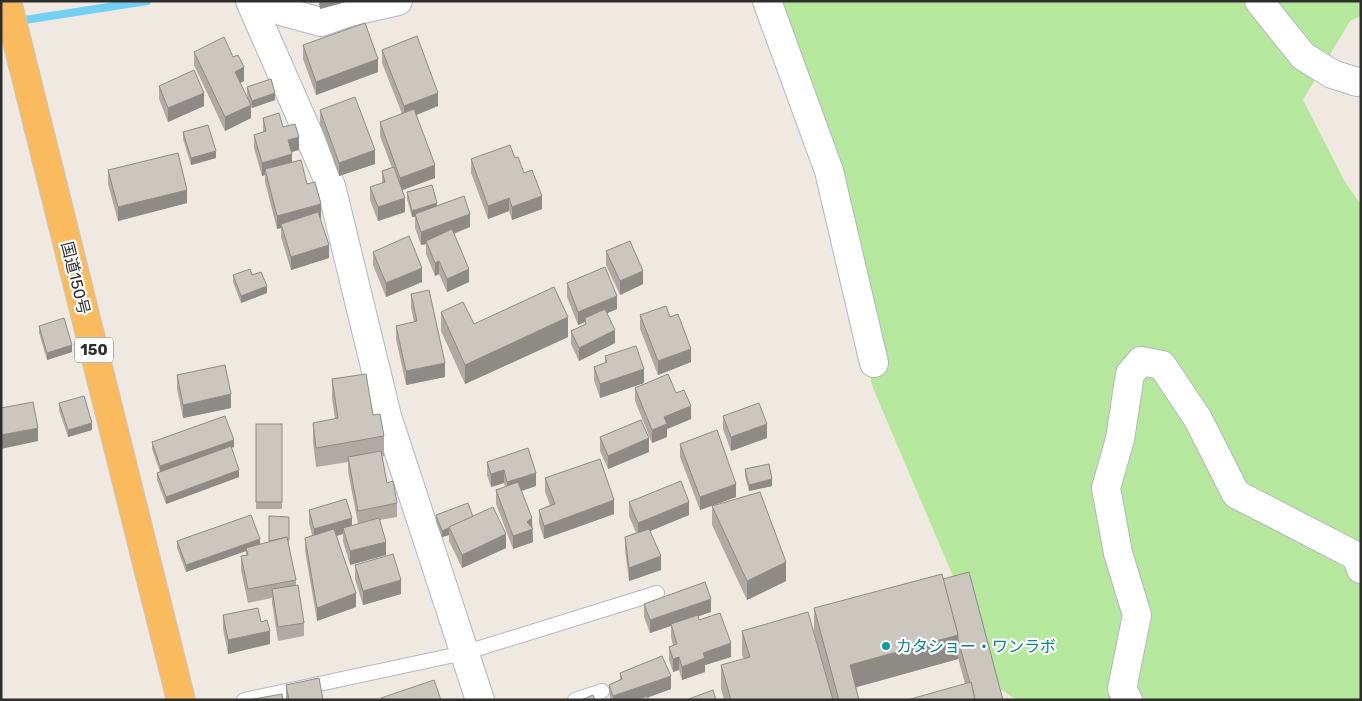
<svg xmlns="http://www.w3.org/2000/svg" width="1362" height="701" viewBox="0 0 1362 701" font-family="Rubik,'Noto Sans JP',sans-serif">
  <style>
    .green { fill: #b5e79c }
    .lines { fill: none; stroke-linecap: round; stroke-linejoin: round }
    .stream { stroke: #72d0f3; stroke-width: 8 }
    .service-casing { stroke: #b4b7c1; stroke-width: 16 }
    .minor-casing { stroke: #b4b7c1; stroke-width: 30 }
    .tertiary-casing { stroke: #b4b7c1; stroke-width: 30 }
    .trunk-casing { stroke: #c9c9c9; stroke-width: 30 }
    .service { stroke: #fff; stroke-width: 14 }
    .minor { stroke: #fff; stroke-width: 28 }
    .tertiary { stroke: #fff; stroke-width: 28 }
    .trunk { stroke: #fabb5e; stroke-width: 28 }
    .wall { fill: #afaba4 }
    .shaded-wall { fill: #8e8b86 }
    .building { fill: #cbc7bf; stroke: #8e8b86 }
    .culture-dot { fill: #0f9aa8; stroke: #fff; stroke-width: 2 }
    .labels { text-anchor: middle; stroke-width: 4.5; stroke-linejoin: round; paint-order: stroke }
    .shield { fill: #fff; stroke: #6d6d6d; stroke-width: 1 }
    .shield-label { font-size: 15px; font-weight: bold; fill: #2e2e2e }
    .street-label { font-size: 16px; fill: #2e2e2e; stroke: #fff }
    .culture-label { font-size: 16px; fill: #0d838f; stroke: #fff; text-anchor: start }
  </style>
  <rect width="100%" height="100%" fill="#efe9e1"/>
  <!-- green -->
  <polygon class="green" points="776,1 1361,1 1361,16 1350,21 1303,100 1345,182 1361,205 1361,700 1016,700 1001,689 873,388"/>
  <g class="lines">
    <!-- stream -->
    <polyline class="stream" points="18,21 147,1"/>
    <!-- service casing -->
    <g class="service-casing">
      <g id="service">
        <polyline points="244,700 464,653 657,593"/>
        <polyline points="575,700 602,691"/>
      </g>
    </g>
    <!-- minor casing -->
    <g class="minor-casing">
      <g id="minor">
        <polyline points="257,1 284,12 321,22 349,12 398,1"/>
        <polyline points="767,1 829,171 874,363"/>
        <polyline points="1259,1 1303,56 1332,74 1357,82 1361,81"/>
        <polyline points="1128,700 1122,689 1137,615 1118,553 1106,488 1120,439 1130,374 1141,361 1162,365 1198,419 1236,494 1356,556 1361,569"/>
      </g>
    </g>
    <!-- tertiary casing -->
    <g class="tertiary-casing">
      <polyline id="tertiary" points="250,1 331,186 387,416 480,700"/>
    </g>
    <!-- trunk casing -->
    <g class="trunk-casing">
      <polyline id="trunk" points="7,1 181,700"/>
    </g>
    <!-- service -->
    <use href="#service" class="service"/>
    <!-- minor -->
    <use href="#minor" class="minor"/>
    <!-- tertiary -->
    <use href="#tertiary" class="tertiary"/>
    <!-- trunk -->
    <use href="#trunk" class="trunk"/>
  </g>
  <!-- wall -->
  <g class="wall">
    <polygon points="309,1 349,1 320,9 318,2 309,3"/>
    <polygon points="303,45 378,72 316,95 303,59"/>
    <polygon points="382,50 438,106 416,115 435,178 402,190 405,212 378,221 370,200 370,187 382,183 382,171 392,168 380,136 380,122 402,114 382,63"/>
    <polygon points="194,52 244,81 240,83 249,101 247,94 247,87 275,100 252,108 251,107 251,118 225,131 194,65"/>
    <polygon points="159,86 204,106 168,122 159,99"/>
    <polygon points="320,110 375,164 339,176 320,124"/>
    <polygon points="263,118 283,127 299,150 292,152 292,162 307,184 321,218 320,218 329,258 291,270 281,237 281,228 277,229 265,182 265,175 262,176 254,148 254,135 263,132"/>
    <polygon points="183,132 216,158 191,165 183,139"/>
    <polygon points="515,158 524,173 542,209 512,220 509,211 488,219 471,173 471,159"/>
    <polygon points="108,170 187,203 118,221 108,184"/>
    <polygon points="407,192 437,206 470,227 454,234 469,282 447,292 439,274 435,276 426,254 426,244 421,245 415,228 415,217 412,217 407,199"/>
    <polygon points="606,251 643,284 620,295 606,265"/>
    <polygon points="373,252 422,282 386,297 373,265"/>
    <polygon points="233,275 252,275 267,293 241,303 233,282"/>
    <polygon points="567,283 617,309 607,313 615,343 579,361 571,344 571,331 585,324 585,322 578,325 567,297"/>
    <polygon points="411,294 445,377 406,385 396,339 396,326 414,322 411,307"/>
    <polygon points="441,312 474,324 568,337 465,384 441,331"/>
    <polygon points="640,315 670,317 691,362 658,375 640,329"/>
    <polygon points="39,326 72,352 47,360 39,333"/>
    <polygon points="605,356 644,383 600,398 594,380 594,367 605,363"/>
    <polygon points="177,375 231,408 183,418 177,389"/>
    <polygon points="332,379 373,415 384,436 384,456 382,456 387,483 397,503 397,517 380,520 386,555 350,565 343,541 343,534 337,536 356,607 317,621 305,551 305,538 312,535 309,523 309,510 352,525 358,524 348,471 348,462 316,467 313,442 313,423 335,419 332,398"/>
    <polygon points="635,388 676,393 691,419 667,429 667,437 652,443 635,401"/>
    <polygon points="59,403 92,430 68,437 59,410"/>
    <polygon points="723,416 767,438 731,451 723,429"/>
    <rect x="256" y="424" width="26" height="85"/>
    <polygon points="600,437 649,452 608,469 600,451"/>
    <polygon points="152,442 234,447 231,447 239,477 166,504 157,480 157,473 160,472 152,449"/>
    <polygon points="680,444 736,497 700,510 680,457"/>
    <polygon points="487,462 536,486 522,491 532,528 533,542 513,549 496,504 496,490 505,487 504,483 491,487 487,475"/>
    <polygon points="745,469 772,486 749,491 745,476"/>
    <polygon points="545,478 614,514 544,539 539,523 539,510 550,505 545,492"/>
    <polygon points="629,502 689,515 650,531 661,570 629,581 625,550 625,537 636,533 629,516"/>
    <polygon points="712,506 786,581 747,600 712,525"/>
    <polygon points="436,515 473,517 506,548 462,568 449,541 449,535 442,537 436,522"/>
    <polygon points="269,516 289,517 289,547 296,580 296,586 304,623 304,636 278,641 272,603 272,598 248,603 241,570 241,556 246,555 246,551 186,572 177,548 177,541 260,544 269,542"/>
    <polygon points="355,565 401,594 363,605 355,579"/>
    <polygon points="943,579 1003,700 965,684 958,658 958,659 856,687 859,700 724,700 721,689 721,665 744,659 742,655 742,631 830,689 814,632 814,608"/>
    <polygon points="644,604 711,612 698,616 699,620 731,657 705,665 705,672 682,680 679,670 673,672 669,660 669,647 673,645 671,638 671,626 650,633 644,617"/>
    <polygon points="223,615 261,622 270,644 228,654 223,629"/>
    <polygon points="620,673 671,689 648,697 649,700 610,700 609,685 620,680"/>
    <polygon points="286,685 323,700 286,700"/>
  </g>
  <!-- shaded-wall -->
  <g class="shaded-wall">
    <polygon points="320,1 349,1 320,9"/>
    <polygon points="378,59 378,72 316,95 316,82"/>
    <polygon points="244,67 244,81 235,85 235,72"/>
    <polygon points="204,93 204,106 168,122 168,108"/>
    <polygon points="275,93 275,100 252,108 252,101"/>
    <polygon points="438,93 438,106 404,120 404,106"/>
    <polygon points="251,105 251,118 225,131 225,117"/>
    <polygon points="299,137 299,150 288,153 288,140"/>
    <polygon points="375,150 375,164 339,176 339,163"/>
    <polygon points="216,151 216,158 191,165 191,158"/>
    <polygon points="292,154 292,167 265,169 265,175 262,176 262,163"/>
    <polygon points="435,165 435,178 400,191 400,178"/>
    <polygon points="187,190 187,203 118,221 118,207"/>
    <polygon points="542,196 542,209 512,220 512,207"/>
    <polygon points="405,198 405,212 378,221 378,207"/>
    <polygon points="509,198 509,211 488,219 488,206"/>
    <polygon points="437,203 437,210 415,214 415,217 412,217 412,211"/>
    <polygon points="321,204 321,218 282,228 281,224 281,228 277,229 277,216"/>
    <polygon points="470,214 470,227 427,243 426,241 426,244 421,245 421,232"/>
    <polygon points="329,245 329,258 291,270 291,257"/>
    <polygon points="439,261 439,274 435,276 435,263"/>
    <polygon points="422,268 422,282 386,297 386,283"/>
    <polygon points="469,269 469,282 447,292 447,279"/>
    <polygon points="643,271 643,284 620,295 620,281"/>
    <polygon points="267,286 267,293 241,303 241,296"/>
    <polygon points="617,296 617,309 586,322 585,318 585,322 578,325 578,312"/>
    <polygon points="568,317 568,337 465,384 465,365"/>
    <polygon points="615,330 615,343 579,361 579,348"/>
    <polygon points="72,345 72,352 47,360 47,353"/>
    <polygon points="691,349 691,362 658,375 658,361"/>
    <polygon points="445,363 445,377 406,385 406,371"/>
    <polygon points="644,369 644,383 600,398 600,384"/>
    <polygon points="231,394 231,408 183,418 183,405"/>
    <polygon points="691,406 691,419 667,429 667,437 652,443 652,430 664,417"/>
    <polygon points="92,423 92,430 68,437 68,430"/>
    <polygon points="767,424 767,438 731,451 731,437"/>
    <polygon points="38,428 38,441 1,449 1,435"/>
    <polygon points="649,438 649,452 608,469 608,456"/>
    <polygon points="234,440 234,447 160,473 160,466"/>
    <polygon points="239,470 239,477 166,504 166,497"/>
    <polygon points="504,470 504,483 491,487 491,474"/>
    <polygon points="536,473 536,486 507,495 507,482"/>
    <polygon points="772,479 772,486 749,491 749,485"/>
    <polygon points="736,484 736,497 700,510 700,497"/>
    <polygon points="614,500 614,514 544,539 544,526"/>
    <polygon points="689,502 689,515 638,536 638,523"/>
    <polygon points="352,518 352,532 343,528 343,534 314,542 314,529"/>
    <polygon points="532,518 533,542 513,549 513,536 527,522"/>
    <polygon points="449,528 449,535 442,537 442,531"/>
    <polygon points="506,534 506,548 462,568 462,555"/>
    <polygon points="260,539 260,546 246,548 246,551 186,572 186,565"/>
    <polygon points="386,542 386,555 350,565 350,551"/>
    <polygon points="661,556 661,570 629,581 629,568"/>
    <polygon points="786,562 786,581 747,600 747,581"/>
    <polygon points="401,580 401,594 363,605 363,591"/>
    <polygon points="356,593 356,607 317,621 317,608"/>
    <polygon points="711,599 711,612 650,633 650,620"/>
    <polygon points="270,631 270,644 228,654 228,640"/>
    <polygon points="958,635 958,659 850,689 850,665"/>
    <polygon points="731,643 731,657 705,665 705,672 682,680 682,667 703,653"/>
    <polygon points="679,657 679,670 673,672 673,659"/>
    <polygon points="671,676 671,689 641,700 613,700 613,696"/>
  </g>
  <!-- building -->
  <g class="building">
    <polygon points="365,23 378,59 316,82 303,45"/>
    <polygon points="417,36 438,93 404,106 382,50"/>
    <polygon points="224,37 233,57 238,55 244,67 235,72 251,105 225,117 194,52"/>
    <polygon points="194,70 204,93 168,108 159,86"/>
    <polygon points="271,79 275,93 252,101 247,87"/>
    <polygon points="355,97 375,150 339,163 320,110"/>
    <polygon points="414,109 435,165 400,178 380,122"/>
    <polygon points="279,113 283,127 295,124 299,137 288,140 292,154 262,163 254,135 266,131 263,118"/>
    <polygon points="208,125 216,151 191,158 183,132"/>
    <polygon points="510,145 515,158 518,157 524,173 532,170 542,196 512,207 509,198 488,206 471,159"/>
    <polygon points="178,153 187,190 118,207 108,170"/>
    <polygon points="301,160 307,184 315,182 321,204 277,216 265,169"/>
    <polygon points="394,167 405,198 378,207 370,187 385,182 382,171"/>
    <polygon points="432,185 437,203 412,211 407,192"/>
    <polygon points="464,196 470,214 421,232 415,214"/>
    <polygon points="318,212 329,245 291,257 281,224"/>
    <polygon points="452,229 469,269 447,279 439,261 435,263 426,241"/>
    <polygon points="409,236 422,268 386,283 373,252"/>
    <polygon points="630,241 643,271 620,281 606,251"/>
    <polygon points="605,267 617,296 578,312 567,283"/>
    <polygon points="250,269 252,275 261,272 267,286 241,296 233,275"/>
    <polygon points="554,287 568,317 465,365 441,312 463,302 474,324"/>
    <polygon points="429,290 445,363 406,371 396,326 417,321 411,294"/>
    <polygon points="666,306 670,317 678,314 691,349 658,361 640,315"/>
    <polygon points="605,309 615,330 579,348 571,331 586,324 585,318"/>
    <polygon points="64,318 72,345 47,353 39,326"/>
    <polygon points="636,346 644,369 600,384 594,367 607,362 605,356"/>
    <polygon points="225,365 231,394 183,405 177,375"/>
    <polygon points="366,374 373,415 380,414 384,436 316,448 313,423 338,418 332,379"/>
    <polygon points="668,374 676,393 684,390 691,406 664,417 667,424 652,430 635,388"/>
    <polygon points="84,396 92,423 68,430 59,403"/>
    <polygon points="33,402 38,428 1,435 1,408"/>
    <polygon points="759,403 767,424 731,437 723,416"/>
    <polygon points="225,416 234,440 160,466 152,442"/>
    <polygon points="641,420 649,438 608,456 600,437"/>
    <rect x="256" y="424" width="26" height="78"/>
    <polygon points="717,430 736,484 700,497 680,444"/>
    <polygon points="231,446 239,470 166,497 157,473"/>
    <polygon points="528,448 536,473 507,482 504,470 491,474 487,462"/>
    <polygon points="381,451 387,483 393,481 397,503 358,511 348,457"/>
    <polygon points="600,459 614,500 544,526 539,510 555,504 545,478"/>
    <polygon points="769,464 772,479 749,485 745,469"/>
    <polygon points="681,481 689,502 638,523 629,502"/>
    <polygon points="518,482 532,518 527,522 533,529 513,536 496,490"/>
    <polygon points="760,492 786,562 747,581 712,506"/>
    <polygon points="346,499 352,518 314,529 309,510"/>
    <polygon points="468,503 473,517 442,531 436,515"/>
    <polygon points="493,507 506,534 462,555 449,527"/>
    <polygon points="251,515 260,539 186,565 177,541"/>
    <polygon points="269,516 289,517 289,540 287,540 287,537 274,540 269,541"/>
    <polygon points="379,518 386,542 350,551 343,528"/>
    <polygon points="334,529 356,593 317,608 305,538"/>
    <polygon points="649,529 661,556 629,568 625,537"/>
    <polygon points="287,537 296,580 248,589 241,556 248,555 246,548"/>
    <polygon points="393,554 401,580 363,591 355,565"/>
    <polygon points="969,572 1003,700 975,700 971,682 970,683 958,639 958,635 943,579"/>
    <polygon points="942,574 958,635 850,665 859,700 839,700 814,608"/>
    <polygon points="705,582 711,599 650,620 644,604"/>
    <polygon points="298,585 304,623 278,627 272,589"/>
    <polygon points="258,608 261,622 267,620 270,631 228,640 223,615"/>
    <polygon points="808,612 833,700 731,700 721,665 750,657 742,631"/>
    <polygon points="720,613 731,643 703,653 705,658 682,667 679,657 673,659 669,647 677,644 671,624 698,615 699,620"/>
    <polygon points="662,656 671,676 613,696 609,685 622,679 620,673"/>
    <polygon points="319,678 323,700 289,700 286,685"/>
    <polygon points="434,680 441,700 382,700 381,698"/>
    <polygon points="971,682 975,700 907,700"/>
    <polygon points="713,690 716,700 686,700"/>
    <polygon points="282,694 283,700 248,700"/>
    <polygon points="593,695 595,700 581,700"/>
    <polygon points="647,696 649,700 637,700"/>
  </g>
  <!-- markers -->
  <circle class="culture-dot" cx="886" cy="646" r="5"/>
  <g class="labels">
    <!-- shield labels -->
    <rect class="shield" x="75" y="337.5" width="38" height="25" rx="4"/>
    <g class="shield-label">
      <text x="94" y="355">150</text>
    </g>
    <!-- street labels -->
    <g class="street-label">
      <text transform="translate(76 278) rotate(76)" y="6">国道150号</text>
    </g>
    <!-- culture labels -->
    <g class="culture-label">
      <text x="896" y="652">カタショー・ワンラボ</text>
    </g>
  </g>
  <!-- border -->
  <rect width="1362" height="701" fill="none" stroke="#2e2e2e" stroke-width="5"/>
</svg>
